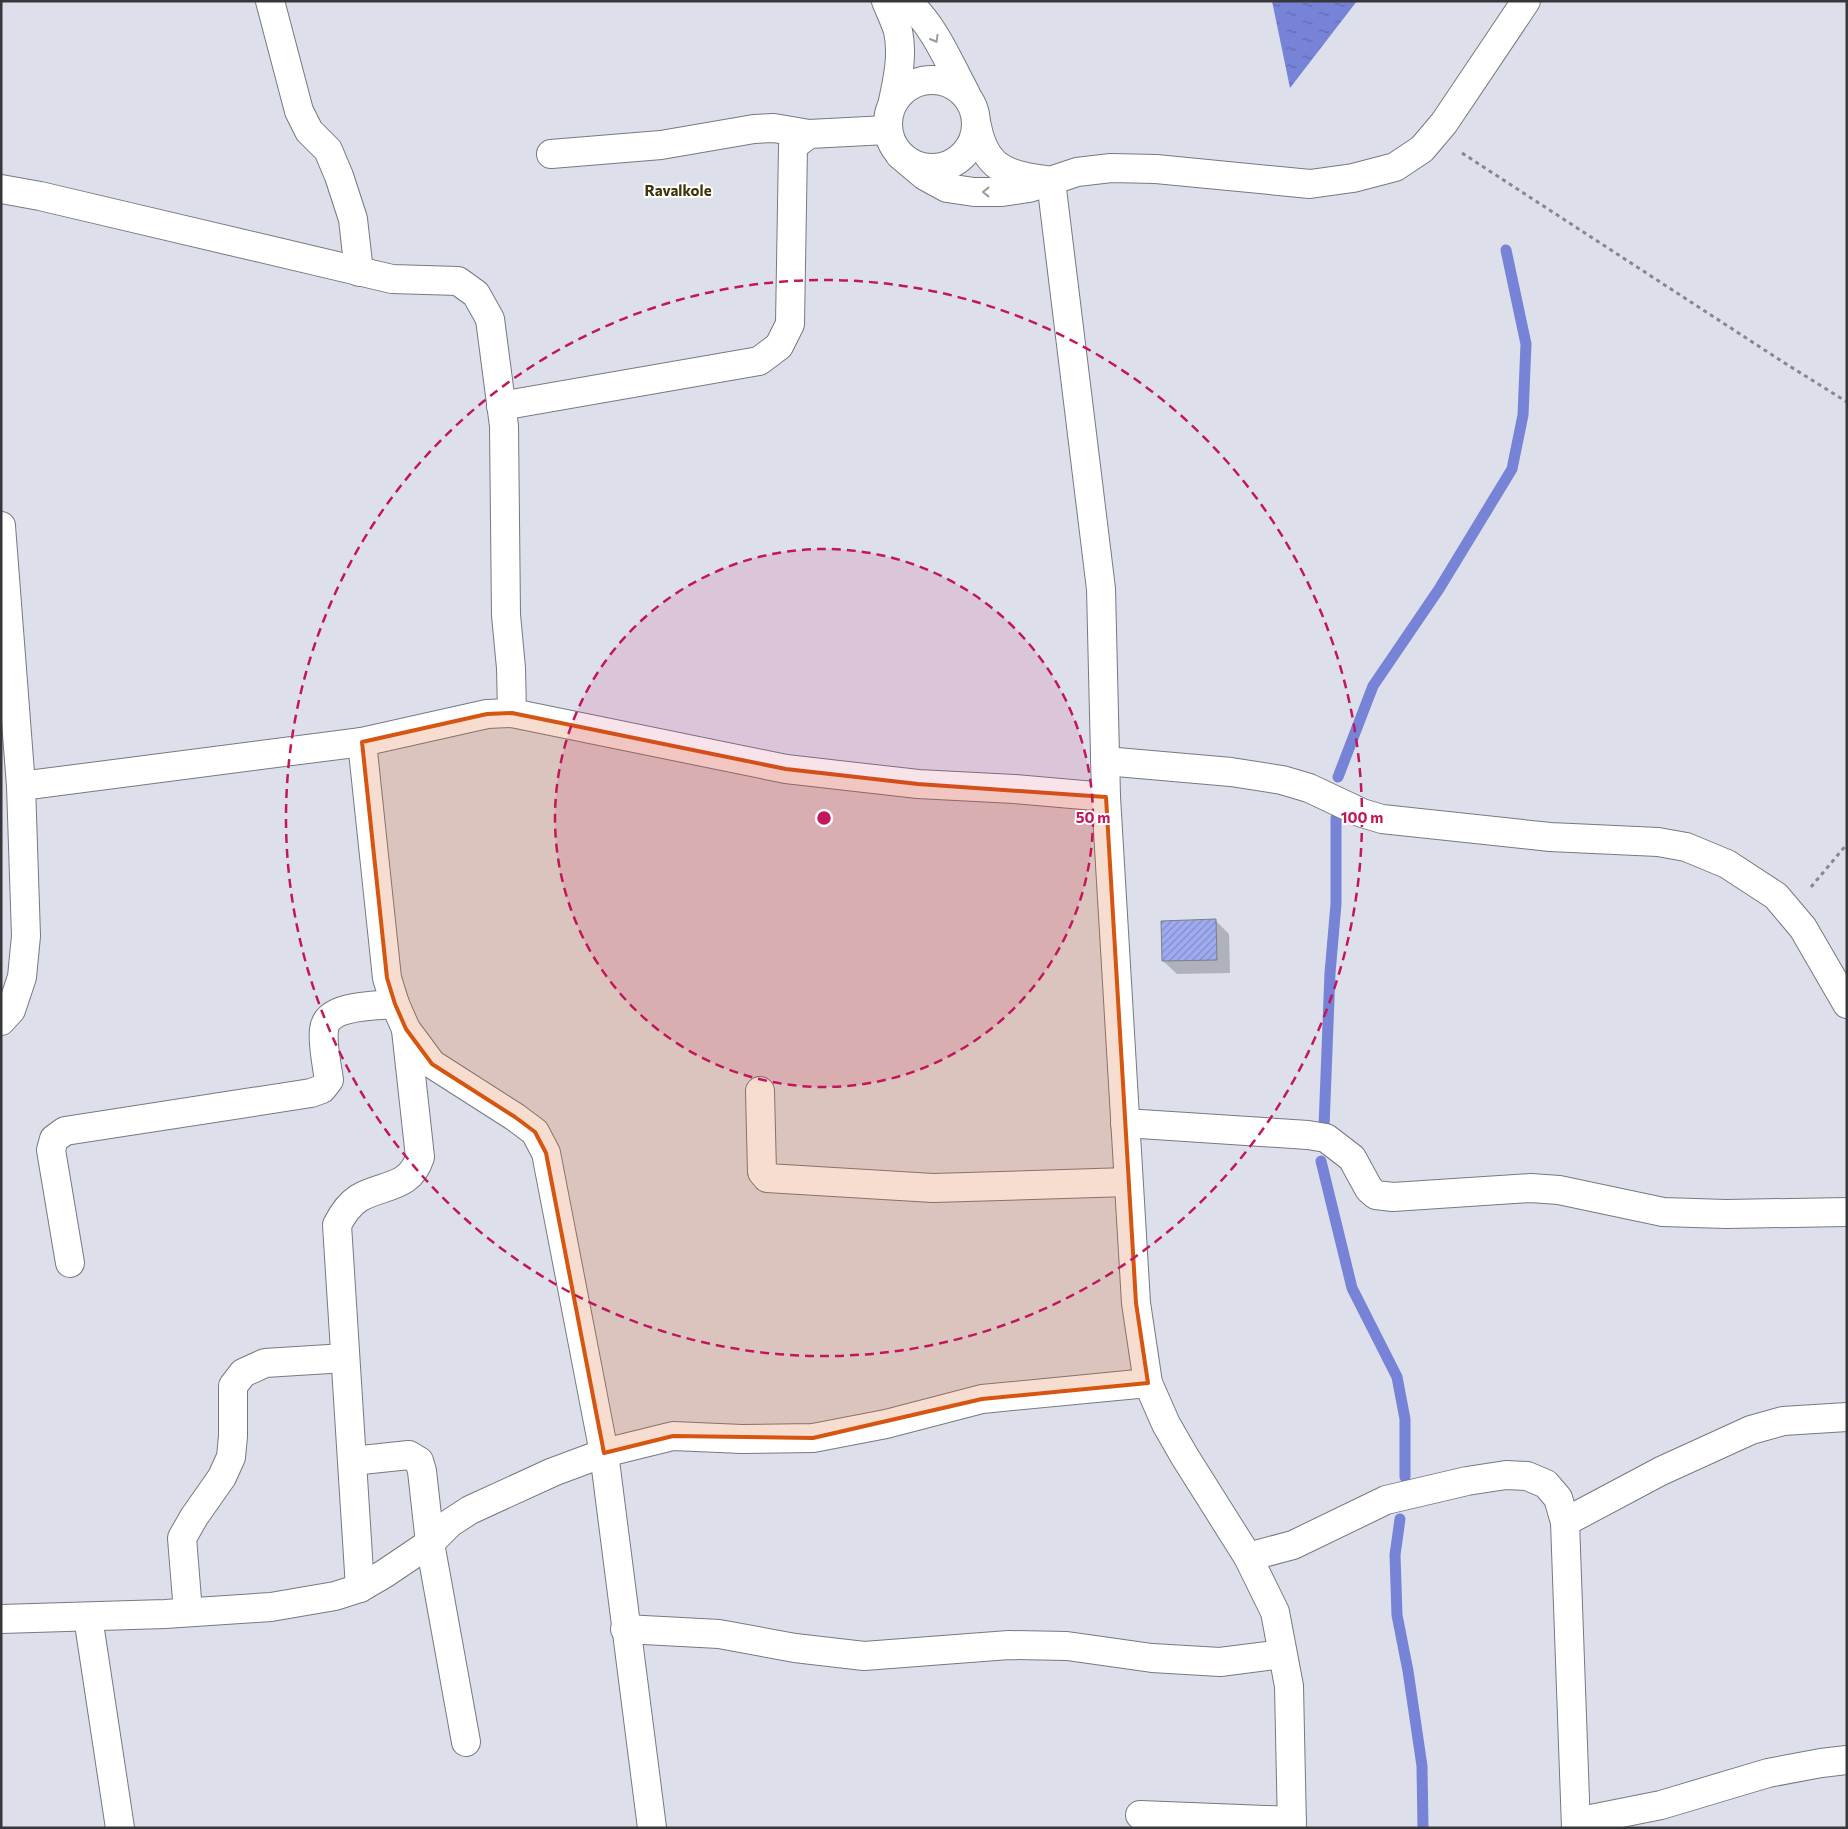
<svg xmlns="http://www.w3.org/2000/svg" width="1848" height="1829" viewBox="0 0 1848 1829" font-family="Commissioner,sans-serif">
  <style>
    .water { fill: url(#water-ripples) }
    .shadow { fill: #0003 }
    .lines { fill: none; stroke-linecap: round; stroke-linejoin: round }
    .stream { stroke: #7683d7; stroke-width: 11 }
    .building { fill: url(#building-hatch); stroke: #7d7f89 }
    .street-casing { stroke: #777982; stroke-width: 30 }
    .secondary-casing { stroke: #777982; stroke-width: 30 }
    .path { stroke: #86878f; stroke-width: 3; stroke-dasharray: 4 4; stroke-linecap: butt }
    .street { stroke: #fff; stroke-width: 28 }
    .secondary { stroke: #fff; stroke-width: 28 }
    .oneway { stroke: #9a9b9d }
    .marked { fill: #d65611; fill-opacity: 0.2; stroke: #d65611; stroke-width: 4; stroke-linejoin: round }
    .ring { fill: none; stroke: #c2185b; stroke-width: 2.5; stroke-dasharray: 9 6 }
    .labels { text-anchor: middle; stroke-width: 4; stroke-linejoin: round; paint-order: stroke }
    .quarter-label { font-size: 15px; font-weight: bold; fill: #3d3308; stroke: #fff }
    .centre { fill: #c2185b; stroke: #fff; stroke-width: 2.5 }
    .ring-label { font-size: 15px; text-anchor: middle; font-weight: bold; fill: #c2185b; stroke: #fff; stroke-width: 4; stroke-linejoin: round; paint-order: stroke }
  </style>
  <defs>
    <pattern id="water-ripples" width="26" height="14" patternUnits="userSpaceOnUse" patternTransform="scale(1.25)"><rect width="26" height="14" fill="#7683d7"/><path d="M2 4q2-2 4 0t4 0M15 11q2-2 4 0t4 0" fill="none" stroke="#626cb0"/></pattern>
    <pattern id="building-hatch" width="6" height="6" patternUnits="userSpaceOnUse" patternTransform="scale(1.25)"><rect width="6" height="6" fill="#9eabf0"/><path d="M-1 1l2-2M0 6l6-6M5 7l2-2" fill="none" stroke="#828cc4"/></pattern>
  </defs>
  <rect width="100%" height="100%" fill="#dddfea"/>
  <!-- water -->
  <polygon class="water" points="1272,1 1357,1 1290,88"/>
  <!-- shadow -->
  <polygon class="shadow" points="1215,920 1229,934 1230,973 1177,974 1163,961"/>
  <g class="lines">
    <!-- stream -->
    <g class="stream">
      <polyline points="1338,777 1373,686 1439,589 1512,469 1523,415 1526,344 1506,250"/>
      <polyline points="1324,1127 1330,973 1336,904 1336,818"/>
      <polyline points="1321,1161 1352,1288 1397,1377 1405,1419 1405,1477"/>
      <polyline points="1400,1519 1395,1555 1397,1615 1408,1671 1422,1766 1423,1828"/>
    </g>
  </g>
  <!-- building -->
  <polygon class="building" points="1216,919 1217,960 1162,961 1161,921"/>
  <g class="lines">
    <!-- street casing -->
    <g class="street-casing">
      <g id="street">
        <polyline points="270,1 299,111 309,131 328,150 339,176 353,219 359,272"/>
        <polyline points="551,154 661,145 754,129 774,128 809,134"/>
        <polyline points="1,189 40,196 392,279 458,281 476,294 490,319 504,426 506,615 511,668 512,713"/>
        <polyline points="501,406 759,361 779,346 790,324 793,146 809,134 887,130"/>
        <polyline points="1,526 21,786 26,936 22,977 11,1010 1,1021"/>
        <polyline points="362,742 387,978 395,1004 406,1029 432,1064 515,1117 535,1132 546,1153 604,1453 652,1828"/>
        <polyline points="1105,761 1231,772 1282,780 1309,788 1362,813 1382,819 1550,837 1658,842 1686,847 1727,864 1776,896 1803,928 1847,1004"/>
        <polyline points="21,786 362,742 487,714 512,713 786,769 918,784 1014,789 1106,797"/>
        <polyline points="760,1091 762,1172 767,1178 933,1188 1128,1182"/>
        <polyline points="1125,1123 1308,1135 1326,1138 1352,1158 1369,1189 1376,1195 1393,1197 1531,1188 1559,1190 1663,1212 1726,1214 1847,1212"/>
        <path d="M70,1263L51,1150L54,1139L65,1131L311,1093L322,1089L329,1080C327,1066 322,1043 324,1030C326,1004 376,1006 395,1004"/>
        <polyline points="352,1461 409,1455 419,1461 422,1471 430,1543 466,1742"/>
        <polyline points="1565,1522 1661,1471 1751,1430 1783,1421 1847,1417"/>
        <polyline points="1248,1557 1293,1545 1386,1500 1467,1481 1506,1475 1527,1476 1546,1484 1558,1498 1565,1522 1576,1828"/>
        <path d="M360,1588L337,1225C342,1215 348,1205 359,1198C383,1184 410,1189 420,1157L406,1030"/>
        <polyline points="188,1612 182,1538 194,1517 222,1477 231,1457 233,1436 233,1386 243,1373 265,1363 345,1358"/>
        <polyline points="88,1617 120,1828"/>
        <polyline points="1,1619 165,1614 271,1607 335,1596 360,1588 384,1574 430,1543 450,1523 470,1510 553,1472 604,1453 673,1436 742,1439 813,1438 886,1424 982,1399 1148,1383"/>
        <polyline points="625,1629 719,1634 795,1648 864,1656 1009,1645 1067,1646 1152,1658 1220,1662 1282,1654"/>
        <polyline points="1140,1815 1292,1821"/>
        <polyline points="1576,1822 1661,1805 1768,1773 1821,1763 1847,1760"/>
      </g>
    </g>
    <!-- secondary casing -->
    <g class="secondary-casing">
      <g id="secondary">
        <path d="M886,1C890,11 895,21 898,31C903,54 898,78 893,101"/>
        <path d="M906,1C934,24 949,63 966,94"/>
        <circle cx="932" cy="124" r="44"/>
        <path d="M977,126C985,167 1005,175 1045,180"/>
        <polyline points="900,155 925,176 947,188 974,192 1002,192 1029,188 1077,172 1111,168 1156,169 1310,184 1353,178 1395,167 1422,149 1444,123 1526,1"/>
        <polyline points="1051,181 1101,589 1106,797 1136,1303 1148,1383 1166,1424 1185,1457 1248,1557 1275,1612 1289,1686 1292,1828"/>
      </g>
    </g>
    <!-- path -->
    <g class="path">
      <polyline points="1462,153 1783,362 1847,402"/>
      <polyline points="1811,887 1847,844"/>
    </g>
    <!-- street -->
    <use href="#street" class="street"/>
    <!-- secondary -->
    <use href="#secondary" class="secondary"/>
  </g>
  <!-- one-way arrows -->
  <defs><path id="oneway-chevron" d="M-2-3.5L2.5 0L-2 3.5" fill="none" stroke-width="1.6" stroke-linecap="round" stroke-linejoin="round" transform="scale(1.25)"/></defs>
  <g class="oneway">
    <use href="#oneway-chevron" transform="translate(935 39) rotate(60)"/>
    <use href="#oneway-chevron" transform="translate(986 192) rotate(-180)"/>
  </g>
  <!-- marked area -->
  <path class="marked" d="M512,713L786,769L918,784L1106,797L1136,1303L1148,1383L982,1399L813,1438L673,1436L604,1453L546,1153L535,1132L515,1117L432,1064L406,1029L395,1004L387,978L362,742L487,714Z"/>
  <!-- distance rings -->
  <circle cx="824" cy="818" r="269" fill="#c2185b" fill-opacity=".12"/>
  <g class="ring">
    <circle cx="824" cy="818" r="269"/>
    <circle cx="824" cy="818" r="538"/>
  </g>
  <g class="labels">
    <!-- quarter labels -->
    <g class="quarter-label">
      <text x="678" y="196">Ravalkole</text>
    </g>
  </g>
  <circle cx="824" cy="818" r="8" class="centre"/>
  <g class="ring-label">
    <text x="1093" y="823">50 m</text>
    <text x="1362" y="823">100 m</text>
  </g>
  <!-- border -->
  <rect width="1848" height="1829" fill="none" stroke="#36373b" stroke-width="5"/>
</svg>
